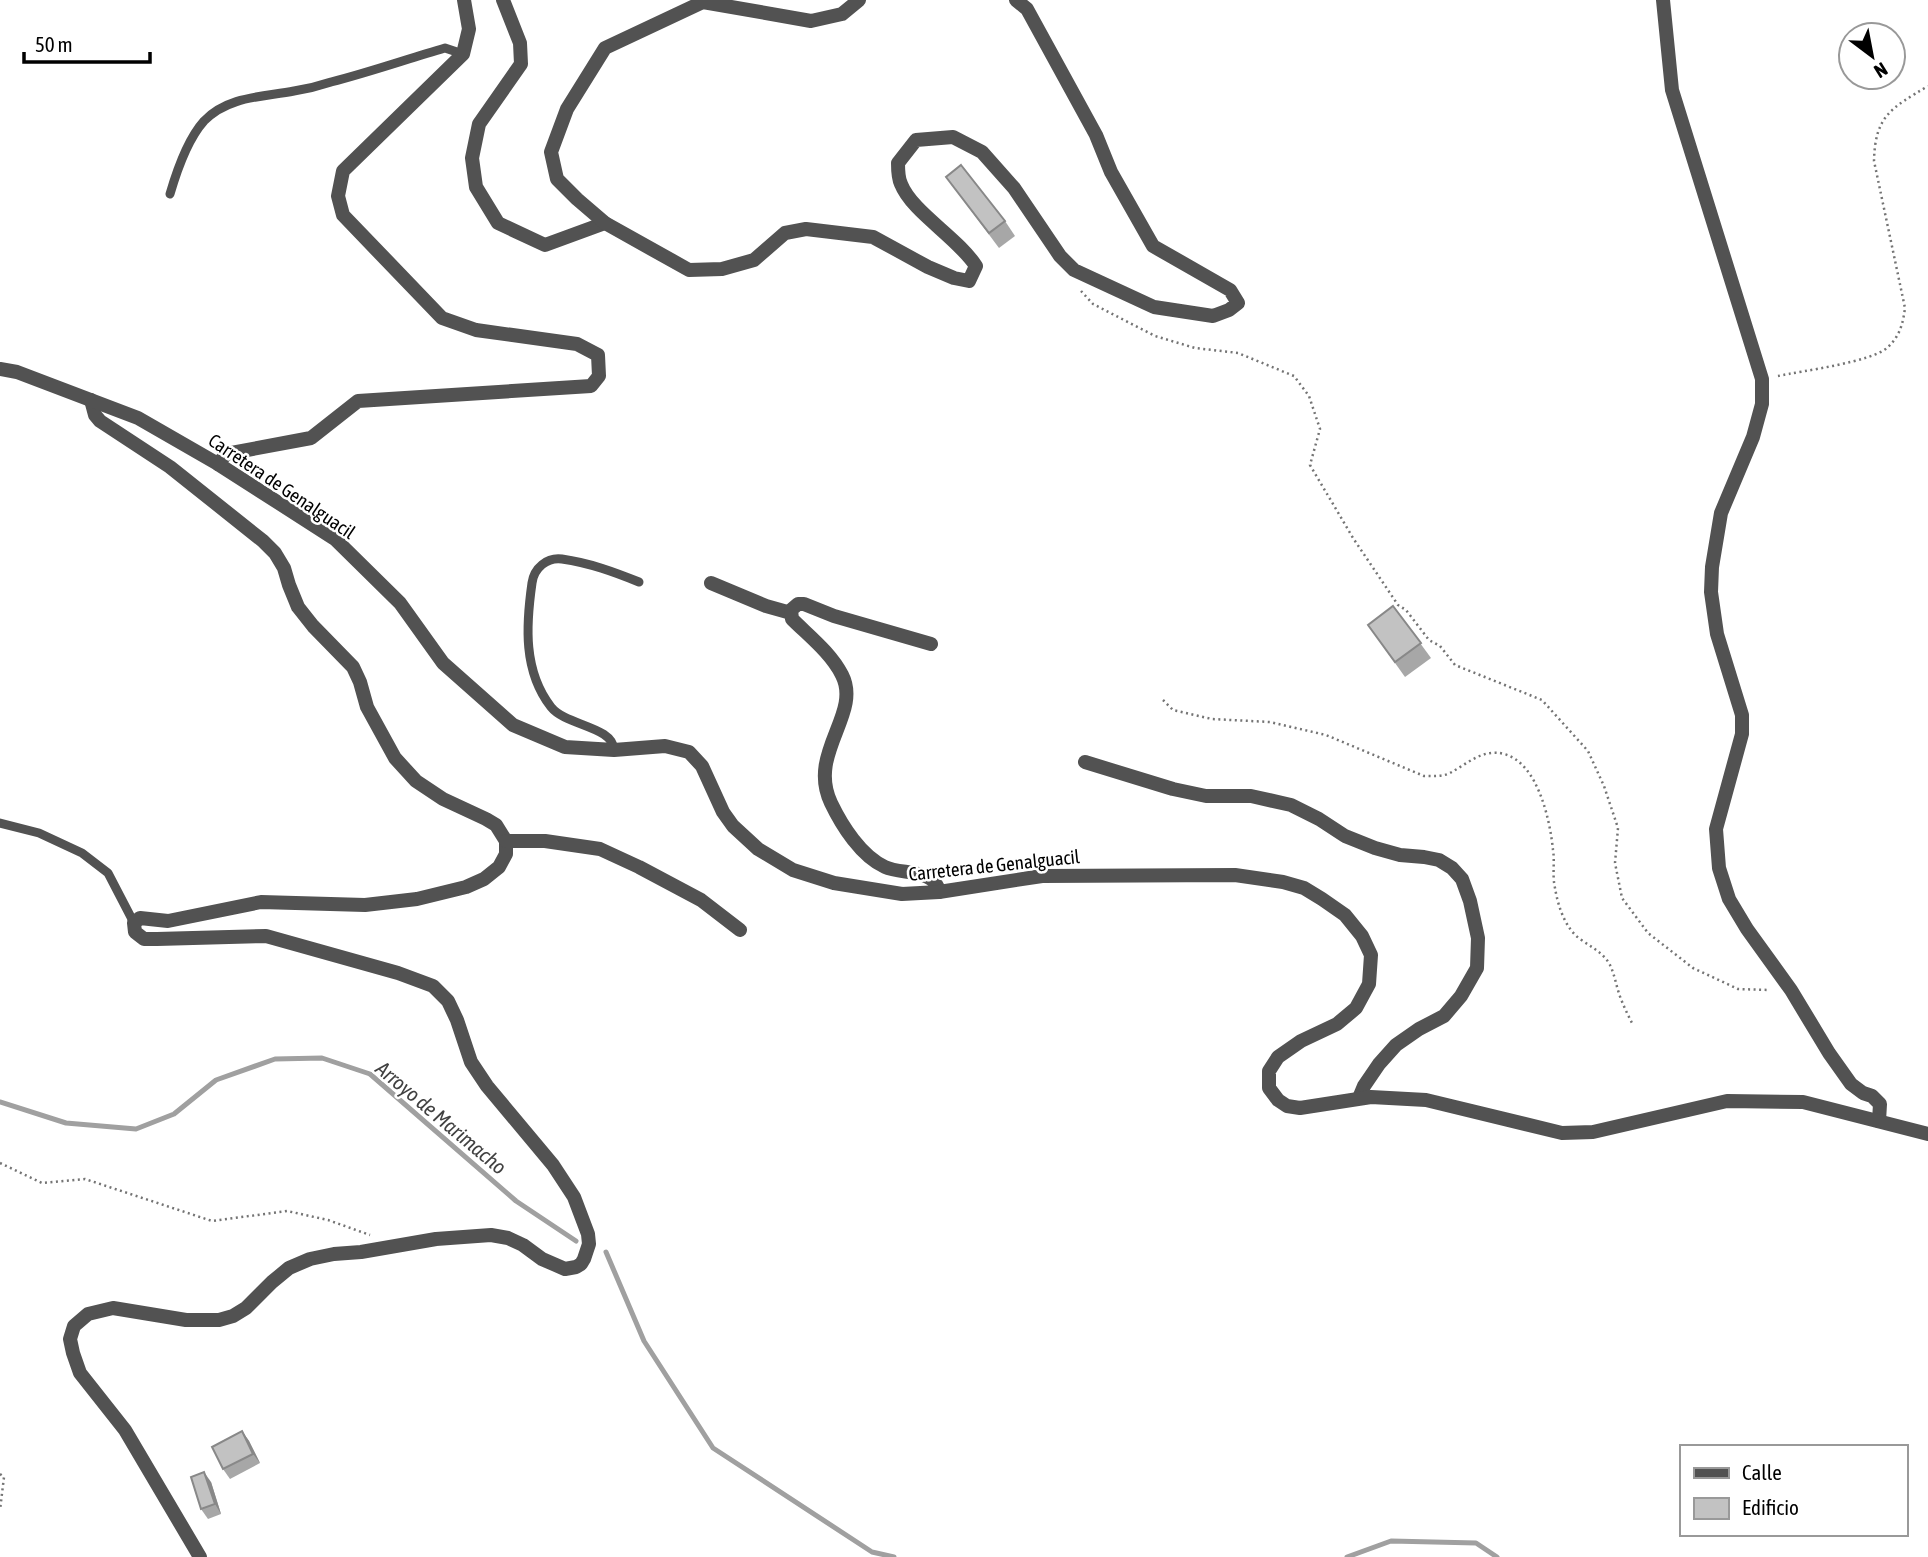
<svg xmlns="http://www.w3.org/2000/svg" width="1928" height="1557" viewBox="0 0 1928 1557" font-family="'Asap Condensed',sans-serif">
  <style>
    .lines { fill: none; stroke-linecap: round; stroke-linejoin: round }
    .stream { stroke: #a0a0a0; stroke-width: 5 }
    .path { stroke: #747474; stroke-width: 2.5; stroke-dasharray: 2 3.5; stroke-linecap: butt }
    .service { stroke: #525252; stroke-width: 9 }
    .minor { stroke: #525252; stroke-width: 14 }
    .tertiary { stroke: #525252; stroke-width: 14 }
    .wall { fill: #a7a7a7 }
    .shaded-wall { fill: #888 }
    .building { fill: #c2c2c2; stroke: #888; stroke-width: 2 }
    .labels { text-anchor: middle; stroke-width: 5; stroke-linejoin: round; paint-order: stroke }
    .street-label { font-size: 19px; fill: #000; stroke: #fff }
    .water-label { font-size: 21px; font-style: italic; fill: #414141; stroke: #fff }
  </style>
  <rect width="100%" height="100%" fill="#fff"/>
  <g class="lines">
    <!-- stream -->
    <g class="stream">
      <polyline points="0,1102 66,1123 136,1129 174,1114 216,1080 275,1059 322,1058 370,1074 516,1201 576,1241"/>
      <polyline points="606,1252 644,1341 713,1448 872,1552 894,1557"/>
      <polyline points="1347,1557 1391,1541 1476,1543 1497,1557"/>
    </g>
    <!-- path -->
    <g class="path">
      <polyline points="1081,291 1093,304 1155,336 1195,348 1238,353 1294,376 1309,396 1320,429 1310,465 1353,538 1398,605 1406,610 1429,640 1440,646 1455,665 1542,700 1588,751 1604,786 1618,828 1615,863 1622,898 1648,933 1693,968 1738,989 1770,990"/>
      <path d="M1778,376C1801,371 1873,362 1888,347C1900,336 1903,323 1905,308L1874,161C1875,115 1892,108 1928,86"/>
      <path d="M1163,700L1173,710L1212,719L1270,722L1326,735L1424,776C1433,776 1442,777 1450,773C1467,764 1483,748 1504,754C1538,763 1550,820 1553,850C1555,862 1552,875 1555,888C1558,906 1565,928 1580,939C1591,947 1602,952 1609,963C1615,974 1616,987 1621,999C1624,1007 1628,1015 1632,1023"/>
      <polyline points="0,1163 42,1183 85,1179 212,1221 287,1211 328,1220 370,1235"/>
      <polyline points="0,1474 4,1477 0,1510"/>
    </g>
    <!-- service -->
    <g class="service">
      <path d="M170,194C177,170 187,140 204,121C228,96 263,97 294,91C307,89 319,86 331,82C370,72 407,59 445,48L463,54"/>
      <path d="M614,750C613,726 566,726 551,707C523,671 526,625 532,583C534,568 547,557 562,559C590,563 614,572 639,582"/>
      <polyline points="0,823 39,833 82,853 108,873 134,923"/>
    </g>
    <!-- minor -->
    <g class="minor">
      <polyline points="503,0 520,43 521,64 479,124 472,158 476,187 498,223 545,245 605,223"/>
      <path d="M859,0L842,14L811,21L703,2L605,48L567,109L551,152L557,179L577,199L605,223L689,270L722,269L754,260L785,233L806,229L873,237L928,267L954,278L969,281L976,266C957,237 912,212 901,184C898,178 898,170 898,163L916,140L953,137L982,152L1014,188L1060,256L1074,270L1154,307L1213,316L1229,310L1238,303L1230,290L1153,246L1111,172L1096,135L1027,9L1016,0"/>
      <polyline points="1663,0 1672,90 1762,379 1762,404 1753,437 1721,513 1712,567 1711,592 1717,634 1742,715 1742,734 1716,829 1719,868 1729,899 1747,929 1791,990 1829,1053 1851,1084 1863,1093 1872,1096 1880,1104 1879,1121"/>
      <polyline points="91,400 95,415 100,421 170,467 263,541 275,553 284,568 289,585 298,607 313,626 353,667 360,682 367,707 395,758 416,781 443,799 486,819 496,825 506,841 506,854 499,867 484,879 466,887 417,899 365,905 261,902 168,921 140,918 134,923 135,932 144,939 157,939 266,936 398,973 433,986 448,1001 457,1020 471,1062 487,1086 553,1165 574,1197 588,1234 589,1244 584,1259 581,1264 576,1267 565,1269 542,1259 523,1245 508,1238 491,1235 436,1239 361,1252 334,1254 310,1259 289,1268 272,1282 246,1308 233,1316 219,1320 186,1320 113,1308 88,1314 74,1326 70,1339 73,1353 80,1373 125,1430 200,1557"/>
      <polyline points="218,464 226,454 311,438 358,401 591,386 599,376 598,355 577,344 476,330 442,318 343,215 338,196 343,171 463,54 469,29 464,0"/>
      <polyline points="711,583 766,606 791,613"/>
      <path d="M931,644L834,616L804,604H798L791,610L792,619C809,636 831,653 842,675C862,714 807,753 831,803C842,826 861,856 885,867C902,875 935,868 939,892"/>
      <polyline points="1085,762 1173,789 1206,796 1251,796 1291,805 1319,819 1345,836 1375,848 1400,855 1424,857 1439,860 1452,868 1462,879 1470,901 1478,938 1477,968 1461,996 1444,1016 1419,1029 1396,1045 1379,1064 1364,1086 1359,1098"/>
      <polyline points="506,841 545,841 600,849 639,867 701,900 740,930"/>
    </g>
    <!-- tertiary -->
    <polyline class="tertiary" points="0,369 17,372 138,418 218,464 335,539 400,603 443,663 513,725 565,747 614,750 665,746 689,752 702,766 723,812 733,826 758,849 793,870 834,883 902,894 939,892 1042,876 1235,875 1283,882 1304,888 1322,899 1345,915 1362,936 1371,955 1369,984 1356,1008 1337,1024 1301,1041 1278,1057 1269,1071 1269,1088 1278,1100 1287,1106 1300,1108 1371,1097 1426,1100 1562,1133 1593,1132 1727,1101 1803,1102 1928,1134"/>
  </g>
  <!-- wall -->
  <g class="wall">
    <polygon points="946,177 1005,221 1015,236 999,248"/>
    <polygon points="1393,606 1431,658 1405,677 1368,625"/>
    <polygon points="242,1431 249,1441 260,1463 230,1479 223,1469"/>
    <polygon points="211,1482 221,1514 208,1519 201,1509"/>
  </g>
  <!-- shaded-wall -->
  <g class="shaded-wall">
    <polygon points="242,1431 249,1441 260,1463 253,1454"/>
    <polygon points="204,1472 211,1482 221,1514 215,1504"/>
  </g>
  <!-- building -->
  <g class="building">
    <polygon points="961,165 1005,221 989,233 946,177"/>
    <polygon points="1393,606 1421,643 1395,662 1368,625"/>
    <polygon points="242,1431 253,1454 223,1469 212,1447"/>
    <polygon points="204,1472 215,1504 201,1509 191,1477"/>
  </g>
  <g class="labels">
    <!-- street labels -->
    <g class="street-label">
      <text transform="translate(282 486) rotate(34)" y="7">Carretera de Genalguacil</text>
      <text transform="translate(994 865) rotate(-6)" y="7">Carretera de Genalguacil</text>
    </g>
    <!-- water labels -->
    <g class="water-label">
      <text transform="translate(441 1118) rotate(40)" y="7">Arroyo de Marimacho</text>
    </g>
  </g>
  <!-- legend -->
  <rect x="1680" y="1445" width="228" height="91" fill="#ffffff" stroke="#999999" stroke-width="2"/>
  <rect x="1694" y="1468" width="35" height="10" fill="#525252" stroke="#999999" stroke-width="2"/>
  <text x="1742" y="1480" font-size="21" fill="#000000">Calle</text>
  <rect x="1694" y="1498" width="35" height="21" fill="#c2c2c2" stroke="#999999" stroke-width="2"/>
  <text x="1742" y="1515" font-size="21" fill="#000000">Edificio</text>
  <!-- north arrow -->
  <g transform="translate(1872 56) rotate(148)"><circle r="33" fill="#ffffff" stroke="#999999" stroke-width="2"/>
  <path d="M0-5L12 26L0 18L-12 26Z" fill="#000000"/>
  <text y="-10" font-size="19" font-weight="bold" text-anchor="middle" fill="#000000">N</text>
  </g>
  <!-- scale -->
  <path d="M24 52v10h126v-10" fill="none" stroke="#000000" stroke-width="3.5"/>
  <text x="35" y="52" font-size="21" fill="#000000" stroke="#ffffff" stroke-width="5" paint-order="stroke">50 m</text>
</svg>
